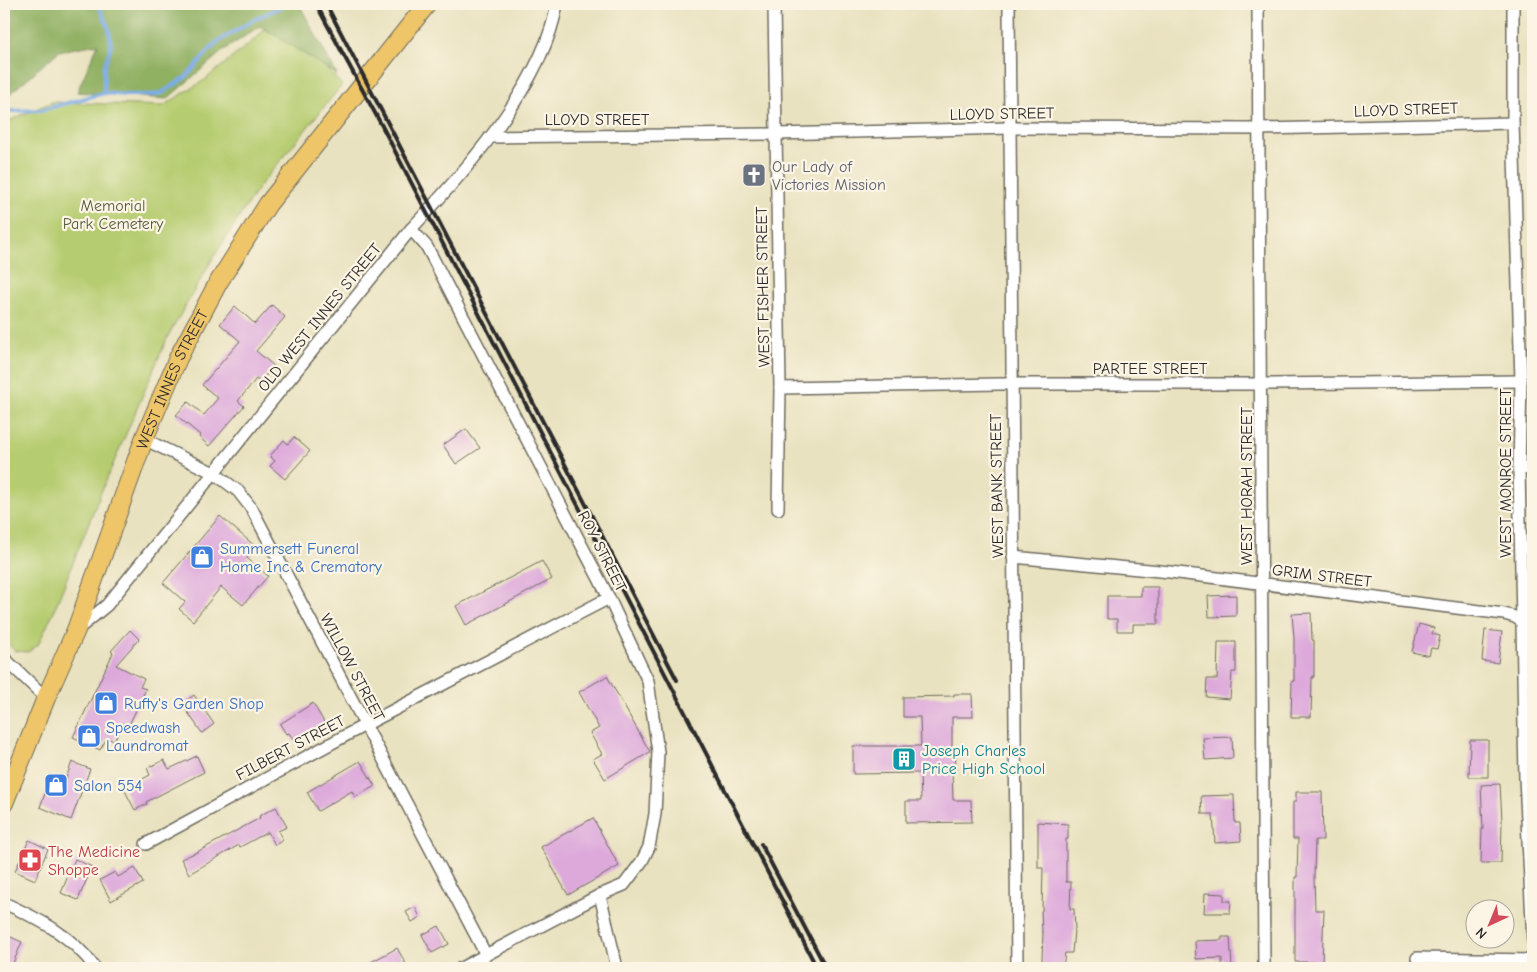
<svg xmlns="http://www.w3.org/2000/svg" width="1537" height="972" viewBox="0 0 1537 972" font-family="'Comic Neue',sans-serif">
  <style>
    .green { fill: #b6cc70; stroke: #707c4e }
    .forest { fill: #90b062; stroke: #5e6e46 }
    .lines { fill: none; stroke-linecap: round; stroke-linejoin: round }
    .stream { stroke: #7cace7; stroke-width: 4 }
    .building { fill: #dda9db }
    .minor-casing { stroke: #6e6b5f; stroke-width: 14 }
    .primary-casing { stroke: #6e6b5f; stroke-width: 20 }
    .minor { stroke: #fff; stroke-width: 11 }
    .primary { stroke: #eec569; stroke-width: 18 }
    .rail { stroke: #2b2b2b; stroke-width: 4 }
    .labels { text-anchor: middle; stroke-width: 4.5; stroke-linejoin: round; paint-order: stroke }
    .street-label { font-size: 16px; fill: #2b2b2b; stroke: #fcf5e5 }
    .worship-label { font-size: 16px; fill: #5b616d; stroke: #fcf5e5; text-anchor: start }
    .park-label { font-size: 16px; fill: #555b40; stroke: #fcf5e5 }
    .shop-label { font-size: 16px; fill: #366cbe; stroke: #fcf5e5; text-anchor: start }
    .culture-label { font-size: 16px; fill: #0d838f; stroke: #fcf5e5; text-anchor: start }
    .health-label { font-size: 16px; fill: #be3a42; stroke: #fcf5e5; text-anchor: start }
  </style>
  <rect width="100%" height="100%" fill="#fcf5e5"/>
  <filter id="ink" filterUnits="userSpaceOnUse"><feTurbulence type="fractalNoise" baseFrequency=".02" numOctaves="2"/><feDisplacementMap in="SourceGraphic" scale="10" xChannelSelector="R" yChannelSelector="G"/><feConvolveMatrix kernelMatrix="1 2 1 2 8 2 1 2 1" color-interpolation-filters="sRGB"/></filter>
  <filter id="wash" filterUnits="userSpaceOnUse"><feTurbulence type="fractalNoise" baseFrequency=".0096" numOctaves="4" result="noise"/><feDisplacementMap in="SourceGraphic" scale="20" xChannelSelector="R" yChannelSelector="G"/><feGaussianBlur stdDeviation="1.12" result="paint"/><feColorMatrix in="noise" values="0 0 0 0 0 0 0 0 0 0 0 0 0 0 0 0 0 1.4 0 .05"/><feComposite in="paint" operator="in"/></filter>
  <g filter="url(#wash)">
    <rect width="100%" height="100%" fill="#e9e2c0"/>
    <!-- green -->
    <polygon class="green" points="277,16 342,85 258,188 213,258 168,336 99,497 54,611 38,645 28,652 15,651 4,640 4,123 52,102 163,106 206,79 255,39"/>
    <!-- forest -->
    <polygon class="forest" points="4,4 299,4 337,75 260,26 224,50 167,99 77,92 98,44 59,51 4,99"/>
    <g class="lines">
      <!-- stream -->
      <g class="stream">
        <polyline points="98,4 109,29 111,45 104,68 104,93"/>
        <polyline points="4,114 10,111 42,110 104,93 126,95 152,95 162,93 186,77 216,43 255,19 288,4"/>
      </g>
    </g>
    <g id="blocks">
      <!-- building -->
      <g class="building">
        <polygon points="272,305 285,317 256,351 274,366 260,382 256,379 238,401 244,406 209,446 199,437 200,435 176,415 188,402 204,415 218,398 202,385 240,341 220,324 235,306 255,324"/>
        <polygon points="466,429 480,448 456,464 443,445"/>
        <polygon points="294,437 310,451 285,479 270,466 275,461 270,456 284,440 288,444"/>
        <polygon points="220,516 256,547 247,558 268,576 243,605 221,587 193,621 179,609 185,602 163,583"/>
        <polygon points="542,561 552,579 466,625 456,606"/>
        <polygon points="1141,587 1158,587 1158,624 1133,624 1133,631 1117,631 1117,619 1107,619 1107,596 1141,596"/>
        <polygon points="1236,595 1236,616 1209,617 1208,596"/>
        <polygon points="1311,613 1312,640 1314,640 1314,677 1312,677 1311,717 1291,717 1292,681 1294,681 1294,637 1292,614"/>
        <polygon points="1419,624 1434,628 1432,634 1440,636 1437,649 1431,648 1429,656 1412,652"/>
        <polygon points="130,630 139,639 116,665 144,679 140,687 146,689 129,725 123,723 114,741 107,738 100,750 73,737 113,653 111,651"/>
        <polygon points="1485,630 1502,632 1498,663 1482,661"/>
        <polygon points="1218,642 1236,642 1236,672 1232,672 1230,699 1206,697 1207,679 1217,679"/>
        <polygon points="607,676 650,752 605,779 593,759 602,754 590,733 599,728 579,692"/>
        <polygon points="954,694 972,694 973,717 952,717 952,747 955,747 956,770 952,770 953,800 971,800 972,822 906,823 906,801 921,801 920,773 853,774 853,746 921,746 920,717 903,717 903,697 954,696"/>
        <polygon points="194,695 214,724 202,733 182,704"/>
        <polygon points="313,703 325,724 295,742 289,733 286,734 280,724"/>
        <polygon points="1232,737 1233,758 1205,760 1203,738"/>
        <polygon points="1470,740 1488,740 1488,777 1469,777"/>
        <polygon points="197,756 204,772 146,802 147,804 135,810 124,789 150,775 147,768 164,760 169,769"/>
        <polygon points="360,761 375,786 355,797 352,791 318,811 307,792"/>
        <polygon points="72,762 90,769 71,820 40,807 46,791 59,797"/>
        <polygon points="1500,784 1502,821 1501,863 1481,863 1482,829 1483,829 1481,785"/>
        <polygon points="1296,792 1322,792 1323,840 1315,840 1314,877 1315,910 1324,910 1322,962 1295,962 1295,877 1297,877 1298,839 1293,839 1293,802 1296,802"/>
        <polygon points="1234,795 1235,823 1240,823 1241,841 1215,843 1213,814 1202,814 1201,796"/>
        <polygon points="276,807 287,827 278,831 283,840 275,845 268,832 240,847 239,845 189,874 181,859 197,852 260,818 259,816"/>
        <polygon points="593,818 619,866 568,895 541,847"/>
        <polygon points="1038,822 1068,824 1068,839 1066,839 1066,882 1071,882 1070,909 1074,909 1075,930 1074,930 1072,953 1065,953 1063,968 1043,968 1042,959 1043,932 1042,932 1041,911 1042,911 1043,868 1038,868"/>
        <polygon points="29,840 48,849 35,880 15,871"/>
        <polygon points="75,859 92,867 78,900 61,893"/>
        <polygon points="135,868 143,883 111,901 100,880 115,872 118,877"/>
        <polygon points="1205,893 1224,894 1224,901 1231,901 1230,913 1204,913"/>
        <polygon points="415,907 420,917 412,922 406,912"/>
        <polygon points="439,926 449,944 432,953 422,935"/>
        <polygon points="4,934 22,942 11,968 4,968"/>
        <polygon points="1222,937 1230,937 1232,968 1222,968 1222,958 1196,959 1195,941 1222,940"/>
        <polygon points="397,948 406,964 399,968 360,968"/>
      </g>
    </g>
  </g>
  <g filter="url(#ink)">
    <use href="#blocks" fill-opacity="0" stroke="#6e6b5f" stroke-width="1"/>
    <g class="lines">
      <!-- minor casing -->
      <g class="minor-casing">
        <g id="minor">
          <polyline points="774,4 780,388 778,509"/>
          <polyline points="1009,4 1017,968"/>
          <polyline points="1258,4 1264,968"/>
          <polyline points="1513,4 1513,123 1521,381 1519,468 1525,778 1533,942"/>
          <polyline points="490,137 776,134 1010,128 1259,129 1513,123"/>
          <polyline points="411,229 427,247 609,598 648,681 658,752 655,814 649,847 642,861 624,885 600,895 461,968"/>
          <polyline points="780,388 999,384 1272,384 1521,381"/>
          <polyline points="144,439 214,473 238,491 252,509 486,955"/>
          <polyline points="1519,468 1533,469"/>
          <polyline points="1013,557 1170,572 1504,614 1515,617 1533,628"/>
          <path d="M78,629L107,605L411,229C465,172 544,83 557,4"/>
          <polyline points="4,658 46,698"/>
          <polyline points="146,844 365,725 609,598"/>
          <polyline points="600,895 617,968"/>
          <path d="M4,903C39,919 73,936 95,968"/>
          <polyline points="1417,958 1533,960"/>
        </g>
      </g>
      <!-- primary casing -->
      <g class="primary-casing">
        <g id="primary">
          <path id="s1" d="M4,803L46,698L76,630L144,439L178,358L218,283L268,204L427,4"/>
        </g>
      </g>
      <!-- minor -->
      <use href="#minor" class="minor"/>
      <!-- primary -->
      <use href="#primary" class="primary"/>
      <!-- rail -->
      <g class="rail">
        <polyline points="316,4 382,126 817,968"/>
        <polyline points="326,4 677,680"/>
        <polyline points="761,844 826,968"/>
      </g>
    </g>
  </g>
  <!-- icons -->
  <defs>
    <g id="church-square" transform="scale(1.25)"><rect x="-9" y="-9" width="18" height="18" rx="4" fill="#6b7280" stroke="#fcf5e5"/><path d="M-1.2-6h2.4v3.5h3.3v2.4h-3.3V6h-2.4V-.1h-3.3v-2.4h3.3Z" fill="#fff"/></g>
    <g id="shop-square" transform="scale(1.25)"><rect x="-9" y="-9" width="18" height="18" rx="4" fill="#3f7fe0" stroke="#fcf5e5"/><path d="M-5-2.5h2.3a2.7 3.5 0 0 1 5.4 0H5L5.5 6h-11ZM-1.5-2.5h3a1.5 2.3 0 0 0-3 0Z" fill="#fff"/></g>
    <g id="building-square" transform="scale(1.25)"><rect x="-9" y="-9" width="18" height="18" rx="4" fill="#0f9aa8" stroke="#fcf5e5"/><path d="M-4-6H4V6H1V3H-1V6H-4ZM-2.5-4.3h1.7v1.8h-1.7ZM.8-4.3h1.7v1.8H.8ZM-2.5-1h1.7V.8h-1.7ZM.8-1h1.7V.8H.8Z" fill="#fff"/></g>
    <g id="pharmacy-square" transform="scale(1.25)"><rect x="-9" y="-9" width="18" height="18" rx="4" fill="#e0444e" stroke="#fcf5e5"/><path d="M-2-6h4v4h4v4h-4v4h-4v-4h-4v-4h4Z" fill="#fff"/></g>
  </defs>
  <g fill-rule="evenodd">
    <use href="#church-square" x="754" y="175"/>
    <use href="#shop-square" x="202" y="557"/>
    <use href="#shop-square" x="106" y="703"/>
    <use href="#shop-square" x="89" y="736"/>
    <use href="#building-square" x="904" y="759"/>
    <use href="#shop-square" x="56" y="785"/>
    <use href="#pharmacy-square" x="30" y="860"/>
  </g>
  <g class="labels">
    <!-- street labels -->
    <g class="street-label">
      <text transform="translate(1406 109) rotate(-2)" y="6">LLOYD STREET</text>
      <text transform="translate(1002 113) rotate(-1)" y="6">LLOYD STREET</text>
      <text x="597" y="125">LLOYD STREET</text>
      <text transform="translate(762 287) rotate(-91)" y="6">WEST FISHER STREET</text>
      <text transform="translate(319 317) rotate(-51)" y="6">OLD WEST INNES STREET</text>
      <text x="1150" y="374">PARTEE STREET</text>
      <text dy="6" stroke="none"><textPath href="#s1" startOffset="456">WEST INNES STREET</textPath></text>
      <text transform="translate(1505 473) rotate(-90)" y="6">WEST MONROE STREET</text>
      <text transform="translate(996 486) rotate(-91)" y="6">WEST BANK STREET</text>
      <text transform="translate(1246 486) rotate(-90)" y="6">WEST HORAH STREET</text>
      <text transform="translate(603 551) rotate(63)" y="6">ROY STREET</text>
      <text transform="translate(1322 575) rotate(7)" y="6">GRIM STREET</text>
      <text transform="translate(353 667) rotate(62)" y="6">WILLOW STREET</text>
      <text transform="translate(290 747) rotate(-28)" y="6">FILBERT STREET</text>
    </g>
    <!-- worship labels -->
    <g class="worship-label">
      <text x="772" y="172">Our Lady of<tspan x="772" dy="18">Victories Mission</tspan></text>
    </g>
    <!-- park labels -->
    <g class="park-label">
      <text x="113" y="211">Memorial<tspan x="113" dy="18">Park Cemetery</tspan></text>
    </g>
    <!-- shop labels -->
    <g class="shop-label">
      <text x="220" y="554">Summersett Funeral<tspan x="220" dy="18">Home Inc &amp; Crematory</tspan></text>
      <text x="124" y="709">Rufty's Garden Shop</text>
      <text x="106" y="733">Speedwash<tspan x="106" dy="18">Laundromat</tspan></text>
      <text x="74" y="791">Salon 554</text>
    </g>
    <!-- culture labels -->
    <g class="culture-label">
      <text x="922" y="756">Joseph Charles<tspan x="922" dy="18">Price High School</tspan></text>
    </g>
    <!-- health labels -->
    <g class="health-label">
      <text x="48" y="857">The Medicine<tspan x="48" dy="18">Shoppe</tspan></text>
    </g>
  </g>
  <!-- margin -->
  <rect width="1537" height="972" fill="none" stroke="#fcf5e5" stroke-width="20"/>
  <!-- north arrow -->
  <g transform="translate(1490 924) rotate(224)"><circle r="24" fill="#fcf5e5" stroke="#a8a49b"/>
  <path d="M0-4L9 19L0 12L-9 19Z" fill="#d1495b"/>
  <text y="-8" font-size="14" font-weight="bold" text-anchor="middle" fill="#2b2b2b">N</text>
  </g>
</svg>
